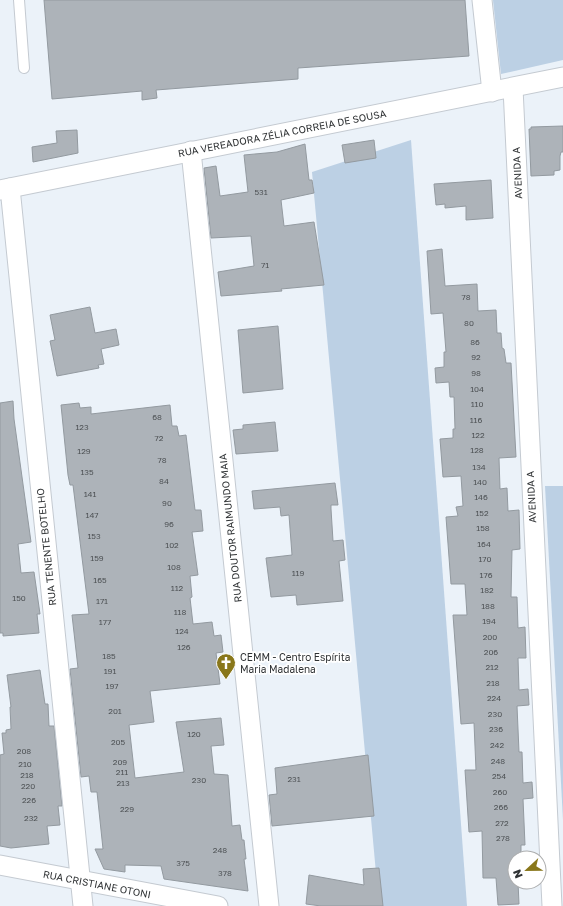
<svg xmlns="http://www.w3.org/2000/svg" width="563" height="906" viewBox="0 0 563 906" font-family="'Golos Text',sans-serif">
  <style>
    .green { fill: #bcd0e4 }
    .building { fill: #adb3b9; stroke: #939aa0 }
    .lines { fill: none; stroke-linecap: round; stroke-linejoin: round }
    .service-casing { stroke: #c4cad1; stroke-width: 12 }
    .minor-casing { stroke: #c4cad1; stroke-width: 21 }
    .service { stroke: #fff; stroke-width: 10 }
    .minor { stroke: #fff; stroke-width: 19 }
    .labels { text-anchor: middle; stroke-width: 3.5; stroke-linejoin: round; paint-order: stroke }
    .number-label { font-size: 8px; fill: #4e5255 }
    .street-label { font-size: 10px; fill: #2f3234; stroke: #fff }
    .poi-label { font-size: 10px; fill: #2f3234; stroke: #fff; text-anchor: start }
  </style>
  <rect width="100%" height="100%" fill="#ebf2f9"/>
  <!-- green -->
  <g class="green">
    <polygon points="493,0 563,0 563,60 501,74"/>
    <polygon points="411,140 467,906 379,906 312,172"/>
    <polygon points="545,486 563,486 563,820"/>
  </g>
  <!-- building -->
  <g class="building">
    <polygon points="44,0 465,0 469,56 298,68 298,79 156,90 157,98 142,100 142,91 52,99"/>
    <polygon points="563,126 563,152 561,152 560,156 560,170 554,171 554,175 531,176 529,129 531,129 531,127"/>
    <polygon points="77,130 78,153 33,162 32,147 57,143 56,131"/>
    <polygon points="374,140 376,158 345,163 342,145"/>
    <polygon points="305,144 309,180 312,180 314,193 281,200 284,226 314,222 324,285 281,289 282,291 221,296 218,272 254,266 251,236 211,238 204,168 216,166 220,196 248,192 244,155 277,152"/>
    <polygon points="491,180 493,218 466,220 466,206 445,208 445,204 436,205 434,184"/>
    <polygon points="442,249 445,286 477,284 478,311 496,310 497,333 501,333 502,348 504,349 506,363 511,363 516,457 499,458 500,489 507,488 508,511 519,510 520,549 512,550 511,597 517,597 518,628 525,627 526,658 518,658 519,690 528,689 529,705 517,706 519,752 522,752 523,783 532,782 533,798 523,799 525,845 521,845 521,858 515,858 515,882 518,882 519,904 498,905 496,878 483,878 482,831 469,832 465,770 476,770 474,723 461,724 453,615 467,615 465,584 451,584 446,517 458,516 456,507 463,506 461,476 443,477 440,439 453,438 453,429 455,429 454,397 450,397 449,382 436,383 435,368 444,367 444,352 446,352 443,313 431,314 427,251"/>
    <polygon points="90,307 95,333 116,329 119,345 101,349 104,364 98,365 99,368 57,376 50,341 55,340 50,315"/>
    <polygon points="278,326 283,389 243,393 238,330"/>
    <polygon points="13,401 14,419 31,542 18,544 21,573 34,572 40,614 37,614 39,633 3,636 3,633 0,633 0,403"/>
    <polygon points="79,403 80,408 91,407 91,414 170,405 172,426 177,426 179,436 186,435 195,510 201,510 203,531 192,532 198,575 190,576 192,597 190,598 193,624 212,622 214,636 221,635 223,652 216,653 220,684 150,691 154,722 129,725 135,778 184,772 176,722 221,718 224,745 211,746 214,774 228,775 232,826 240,825 242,840 244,840 246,859 244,859 248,891 164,879 161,866 125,865 125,872 104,869 95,849 103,849 97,792 91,792 89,776 81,777 70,669 78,668 72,615 89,614 73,485 70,485 68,475 61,405"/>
    <polygon points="275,422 278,451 236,454 233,430 243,429 243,425"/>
    <polygon points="335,483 338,505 331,505 331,509 333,541 343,540 345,560 339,561 343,601 297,605 296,595 271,597 266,558 292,555 289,515 281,516 280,507 254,509 252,491"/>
    <polygon points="40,670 45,704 48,704 49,726 54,726 62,806 58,806 60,825 47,826 49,844 11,848 0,846 0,755 4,754 2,733 6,733 6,730 11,729 10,707 11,707 7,675"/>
    <polygon points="368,755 374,816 272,826 269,795 277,794 275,768"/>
    <polygon points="379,868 383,906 321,906 306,904 309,875 364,885 363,869"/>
  </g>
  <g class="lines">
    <!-- service casing -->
    <g class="service-casing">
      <polyline id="service" points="19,0 24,68"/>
    </g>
    <!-- minor casing -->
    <g class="minor-casing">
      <g id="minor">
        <polyline points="482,0 492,92"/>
        <polyline points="513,88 552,906"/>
        <polyline points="191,151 269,906"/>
        <polyline points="10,188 83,906"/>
        <polyline points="0,190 563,77"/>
        <polyline points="0,865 218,906"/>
      </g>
    </g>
    <!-- service -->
    <use href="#service" class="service"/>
    <!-- minor -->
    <use href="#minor" class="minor"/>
  </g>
  <!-- icons -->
  <defs>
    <g id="church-pin" transform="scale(1)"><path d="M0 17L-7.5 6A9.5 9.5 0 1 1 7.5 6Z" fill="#89771b" stroke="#fff"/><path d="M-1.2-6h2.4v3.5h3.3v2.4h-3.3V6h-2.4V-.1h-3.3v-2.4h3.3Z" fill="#fff"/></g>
  </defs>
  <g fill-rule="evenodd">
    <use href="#church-pin" x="226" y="663"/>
  </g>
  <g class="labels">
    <!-- number labels -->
    <g class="number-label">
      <text x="261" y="195">531</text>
      <text x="265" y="268">71</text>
      <text x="466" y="300">78</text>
      <text x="469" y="326">80</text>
      <text x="475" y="345">86</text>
      <text x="476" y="360">92</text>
      <text x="476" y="376">98</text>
      <text x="477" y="392">104</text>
      <text x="477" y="407">110</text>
      <text x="157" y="420">68</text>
      <text x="476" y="423">116</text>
      <text x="82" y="430">123</text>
      <text x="478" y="438">122</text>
      <text x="159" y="441">72</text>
      <text x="477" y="453">128</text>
      <text x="84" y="454">129</text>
      <text x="162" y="463">78</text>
      <text x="479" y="470">134</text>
      <text x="87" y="475">135</text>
      <text x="164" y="484">84</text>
      <text x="480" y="485">140</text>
      <text x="90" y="497">141</text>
      <text x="481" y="500">146</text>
      <text x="167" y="506">90</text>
      <text x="482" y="516">152</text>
      <text x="92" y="518">147</text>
      <text x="169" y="527">96</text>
      <text x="483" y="531">158</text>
      <text x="94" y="539">153</text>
      <text x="484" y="547">164</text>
      <text x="172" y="548">102</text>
      <text x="97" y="561">159</text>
      <text x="485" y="562">170</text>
      <text x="174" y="570">108</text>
      <text x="298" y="576">119</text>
      <text x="486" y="578">176</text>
      <text x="100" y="583">165</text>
      <text x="177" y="591">112</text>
      <text x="487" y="593">182</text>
      <text x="19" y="601">150</text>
      <text x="102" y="604">171</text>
      <text x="488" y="609">188</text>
      <text x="180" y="615">118</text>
      <text x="489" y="624">194</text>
      <text x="105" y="625">177</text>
      <text x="182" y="634">124</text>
      <text x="490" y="640">200</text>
      <text x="184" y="650">126</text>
      <text x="491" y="655">206</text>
      <text x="109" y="659">185</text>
      <text x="492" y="670">212</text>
      <text x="110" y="674">191</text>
      <text x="493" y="686">218</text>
      <text x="112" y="689">197</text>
      <text x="494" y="701">224</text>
      <text x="115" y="714">201</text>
      <text x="495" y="717">230</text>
      <text x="496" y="732">236</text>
      <text x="194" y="737">120</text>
      <text x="118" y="745">205</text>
      <text x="497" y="748">242</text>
      <text x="24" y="754">208</text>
      <text x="498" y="764">248</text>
      <text x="120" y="765">209</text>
      <text x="25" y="767">210</text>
      <text x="122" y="775">211</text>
      <text x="27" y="778">218</text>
      <text x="499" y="779">254</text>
      <text x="294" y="782">231</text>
      <text x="199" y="783">230</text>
      <text x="123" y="786">213</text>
      <text x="28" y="789">220</text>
      <text x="500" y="795">260</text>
      <text x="29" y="803">226</text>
      <text x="501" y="810">266</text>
      <text x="127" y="812">229</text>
      <text x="31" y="821">232</text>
      <text x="502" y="826">272</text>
      <text x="503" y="841">278</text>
      <text x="220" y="853">248</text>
      <text x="183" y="866">375</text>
      <text x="225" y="876">378</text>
    </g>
    <!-- street labels -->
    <g class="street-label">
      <text transform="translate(282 133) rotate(-11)" y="4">RUA VEREADORA ZÉLIA CORREIA DE SOUSA</text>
      <text transform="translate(517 173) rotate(-93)" y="4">AVENIDA A</text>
      <text transform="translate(531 497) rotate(-93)" y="4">AVENIDA A</text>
      <text transform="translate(230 528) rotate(-96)" y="4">RUA DOUTOR RAIMUNDO MAIA</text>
      <text transform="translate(46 547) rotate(-96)" y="4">RUA TENENTE BOTELHO</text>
      <text transform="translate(97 884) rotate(11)" y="4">RUA CRISTIANE OTONI</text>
    </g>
    <!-- poi labels -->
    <g class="poi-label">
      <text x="240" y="661">CEMM - Centro Espírita<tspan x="240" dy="12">Maria Madalena</tspan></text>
    </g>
  </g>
  <!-- north arrow -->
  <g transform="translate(527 870) rotate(248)"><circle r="19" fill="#ffffff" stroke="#acadae"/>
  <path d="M0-3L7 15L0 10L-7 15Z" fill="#89771b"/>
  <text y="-6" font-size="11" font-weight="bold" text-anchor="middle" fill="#2f3234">N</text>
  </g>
</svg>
